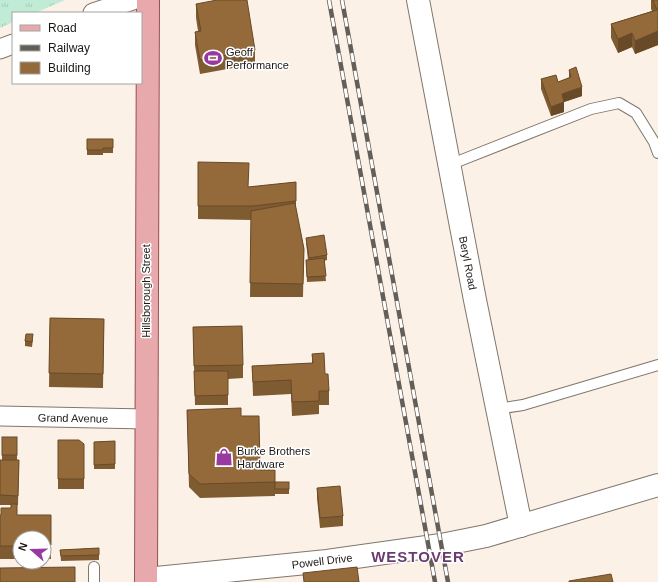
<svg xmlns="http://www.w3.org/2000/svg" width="658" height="582" viewBox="0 0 658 582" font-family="Arial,sans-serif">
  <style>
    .park { fill: url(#park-tufts) }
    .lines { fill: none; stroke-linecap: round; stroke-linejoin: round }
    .service-casing { stroke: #80766c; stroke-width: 12 }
    .minor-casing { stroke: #80766c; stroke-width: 21 }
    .tertiary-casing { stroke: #80766c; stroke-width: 24 }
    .primary-casing { stroke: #965154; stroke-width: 24 }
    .service { stroke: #fff; stroke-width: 10 }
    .minor { stroke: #fff; stroke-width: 19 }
    .tertiary { stroke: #fff; stroke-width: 22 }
    .primary { stroke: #e8a9ad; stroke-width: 22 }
    .rail-casing { stroke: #645e58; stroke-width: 4.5 }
    .rail { stroke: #fff; stroke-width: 3; stroke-dasharray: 9; stroke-linecap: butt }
    .wall { fill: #7f5b32 }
    .shaded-wall { fill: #684a29 }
    .building { fill: #946a3a; stroke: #684a29 }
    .labels { text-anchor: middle; stroke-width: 3; stroke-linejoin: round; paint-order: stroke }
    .poi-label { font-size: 11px; fill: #1b1814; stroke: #fff; text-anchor: start }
    .street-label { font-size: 11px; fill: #1b1814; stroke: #fff }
    .district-label { font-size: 15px; font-weight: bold; letter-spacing: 1px; fill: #6b3b6f; stroke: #fff }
  </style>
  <defs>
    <pattern id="park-tufts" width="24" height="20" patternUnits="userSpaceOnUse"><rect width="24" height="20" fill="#c0ebd4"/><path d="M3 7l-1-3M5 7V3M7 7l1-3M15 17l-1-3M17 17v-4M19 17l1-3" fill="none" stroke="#a4c9b5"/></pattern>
  </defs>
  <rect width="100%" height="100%" fill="#fcf1e6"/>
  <!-- park -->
  <polygon class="park" points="0,0 65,0 35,13 13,13 13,22 0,28"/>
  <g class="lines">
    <!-- service casing -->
    <g class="service-casing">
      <g id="service">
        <polyline points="449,165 591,109 619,103 636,113 654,142 658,153"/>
        <polyline points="497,409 523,405 658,365"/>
        <polyline points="94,582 94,567"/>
      </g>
    </g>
    <!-- minor casing -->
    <g class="minor-casing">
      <g id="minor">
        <polyline points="93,13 133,0"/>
        <polyline points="0,49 13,44"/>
        <polyline points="0,416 146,419"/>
      </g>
    </g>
    <!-- tertiary casing -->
    <g class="tertiary-casing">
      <g id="tertiary">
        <polyline points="418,0 475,300 521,526"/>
        <polyline points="146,579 327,561 441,545 486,536 658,485"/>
      </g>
    </g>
    <!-- primary casing -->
    <g class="primary-casing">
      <polyline id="primary" points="146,582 148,0"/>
    </g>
    <!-- service -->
    <use href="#service" class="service"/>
    <!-- minor -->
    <use href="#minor" class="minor"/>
    <!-- tertiary -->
    <use href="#tertiary" class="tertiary"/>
    <!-- primary -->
    <use href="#primary" class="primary"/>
    <!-- rail casing -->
    <g class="rail-casing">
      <g id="rail">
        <polyline points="329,0 435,582"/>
        <polyline points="342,0 448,582"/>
      </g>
    </g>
    <!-- rail -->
    <use href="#rail" class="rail"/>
  </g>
  <!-- wall -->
  <g class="wall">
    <polygon points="651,0 658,0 658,45 635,54 632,47 618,53 611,38 611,24 652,11 651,9"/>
    <polygon points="196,4 255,50 255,64 200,74 195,45 195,32 198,31 196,18"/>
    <polygon points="569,70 582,96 564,102 564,112 551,116 541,89 541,79 558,82 569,78"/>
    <polygon points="87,139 113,139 113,153 103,153 103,155 87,155"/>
    <polygon points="198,162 249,187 296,182 296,210 304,249 303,297 250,297 251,220 198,219"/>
    <polygon points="306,238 327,255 327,260 324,261 326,281 307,282 306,260 308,260 306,242"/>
    <polygon points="50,318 104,319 103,388 49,387"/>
    <polygon points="193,327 243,365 243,378 228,379 228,405 195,405"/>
    <polygon points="33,339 32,347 25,346 25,341"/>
    <polygon points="312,354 325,374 329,391 329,405 319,405 319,414 292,416 291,394 253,396 252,366 312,363"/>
    <polygon points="187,410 241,416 260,470 275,482 289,482 289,494 275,494 275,493 275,496 200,498 189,487"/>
    <polygon points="2,437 17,437 17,460 19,460 18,505 17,505 17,515 51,515 51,559 44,559 44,538 20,538 20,559 0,559 0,515 1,515 11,508 11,505 0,505 0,460 2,460"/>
    <polygon points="58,440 84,444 84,489 58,489"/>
    <polygon points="115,441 115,469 94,469 94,442"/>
    <polygon points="317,488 343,516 343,526 320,528 317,498"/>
    <polygon points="99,548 99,560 61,561 60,550"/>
  </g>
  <!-- shaded-wall -->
  <g class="shaded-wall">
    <polygon points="658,31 658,45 635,54 635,41"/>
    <polygon points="632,33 632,47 618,53 618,39"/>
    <polygon points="582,87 582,96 564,102 564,112 551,116 551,107 562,94"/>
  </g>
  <!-- building -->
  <g class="building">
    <polygon points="217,0 247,0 255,50 200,60 195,32 201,31 196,4"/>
    <polygon points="653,0 658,0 658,31 635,41 632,33 618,39 611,24 657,10"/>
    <polygon points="576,67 582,87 562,94 564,102 551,107 541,79 556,75 558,82 571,77 569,70"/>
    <polygon points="87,139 113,139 113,148 103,148 103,150 87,150"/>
    <polygon points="198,162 249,163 248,187 296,182 296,201 253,206 198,206"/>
    <polygon points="295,203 304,249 303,284 250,283 251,211"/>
    <polygon points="324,235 327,255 309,258 306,238"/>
    <polygon points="324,258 326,276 307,277 306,260"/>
    <polygon points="50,318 104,319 103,374 49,373"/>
    <polygon points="242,326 243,365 194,366 193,327"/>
    <polygon points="26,334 33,334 32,342 25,341"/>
    <polygon points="324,353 325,374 328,374 329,391 319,391 319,401 292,402 291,380 253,382 252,366 313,363 312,354"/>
    <polygon points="194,371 228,371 228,395 195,396"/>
    <polygon points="241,408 241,416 259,416 260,470 275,470 275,482 200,484 189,474 187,410"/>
    <rect x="2" y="437" width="15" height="18"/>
    <polygon points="58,440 79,440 84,444 84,479 58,479"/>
    <polygon points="115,441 115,464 94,465 94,442"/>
    <polygon points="0,460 19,460 18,496 0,495"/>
    <rect x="275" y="482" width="14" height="7"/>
    <polygon points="340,486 343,516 320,518 317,488"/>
    <polygon points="11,504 17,504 17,515 51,515 51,545 44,545 44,538 20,538 20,546 0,546 0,515 1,515 1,508 11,508"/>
    <polygon points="99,548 99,555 61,556 60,550"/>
    <polygon points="75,567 75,582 0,582 0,568"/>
    <polygon points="357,567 359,582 304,582 303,573"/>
    <polygon points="611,574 613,582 569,582 569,581"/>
  </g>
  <!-- icons -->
  <defs>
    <g id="stadium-bare" transform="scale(1.38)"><path d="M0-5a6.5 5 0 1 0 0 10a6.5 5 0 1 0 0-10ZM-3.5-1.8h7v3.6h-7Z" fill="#9839a1" stroke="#fff" stroke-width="2.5" paint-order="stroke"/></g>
    <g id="shop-bare" transform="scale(1.38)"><path d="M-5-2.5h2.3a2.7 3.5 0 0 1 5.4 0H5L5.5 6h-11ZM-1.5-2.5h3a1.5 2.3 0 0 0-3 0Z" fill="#9839a1" stroke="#fff" stroke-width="2.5" paint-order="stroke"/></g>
  </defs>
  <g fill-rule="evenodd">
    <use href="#stadium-bare" x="213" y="58"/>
    <use href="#shop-bare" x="224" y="457"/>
  </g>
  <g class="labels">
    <!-- poi labels -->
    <g class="poi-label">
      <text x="226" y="56">Geoff<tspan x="226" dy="13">Performance</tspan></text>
      <text x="237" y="455">Burke Brothers<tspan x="237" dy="13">Hardware</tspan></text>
    </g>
    <!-- street labels -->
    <g class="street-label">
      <text transform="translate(468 263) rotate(79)" y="4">Beryl Road</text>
      <text transform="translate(146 291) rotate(-90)" y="4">Hillsborough Street</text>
      <text transform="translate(73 418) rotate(1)" y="4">Grand Avenue</text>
      <text transform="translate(322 561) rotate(-7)" y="4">Powell Drive</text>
    </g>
    <!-- district labels -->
    <g class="district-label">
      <text x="418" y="562">WESTOVER</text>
    </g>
  </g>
  <!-- legend -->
  <rect x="12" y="12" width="130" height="72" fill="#ffffff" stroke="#a4a3a1"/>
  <rect x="20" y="25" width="20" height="6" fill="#e8a9ad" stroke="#a4a3a1"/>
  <text x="48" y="32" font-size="12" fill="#1b1814">Road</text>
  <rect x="20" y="45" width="20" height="6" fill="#645e58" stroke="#a4a3a1"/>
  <text x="48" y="52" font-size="12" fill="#1b1814">Railway</text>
  <rect x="20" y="62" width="20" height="12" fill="#946a3a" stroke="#a4a3a1"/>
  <text x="48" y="72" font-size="12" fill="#1b1814">Building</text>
  <!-- north arrow -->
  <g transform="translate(32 550) rotate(290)"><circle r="19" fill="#ffffff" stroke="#a4a3a1"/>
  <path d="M0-3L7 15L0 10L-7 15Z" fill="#9839a1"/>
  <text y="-6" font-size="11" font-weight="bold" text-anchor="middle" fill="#1b1814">N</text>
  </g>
</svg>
